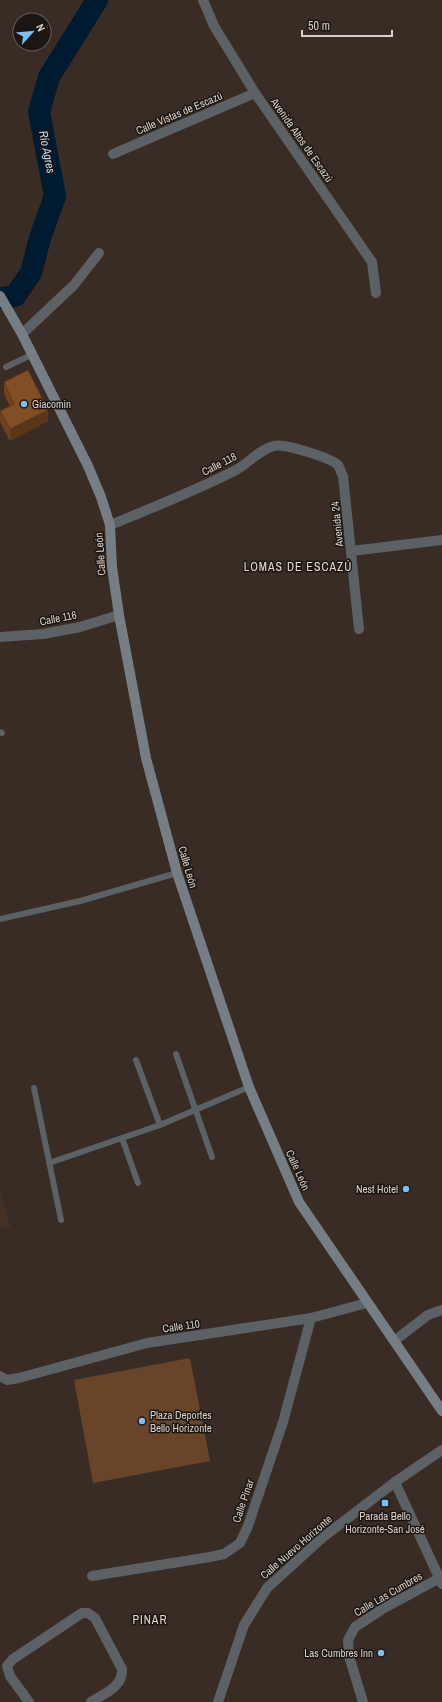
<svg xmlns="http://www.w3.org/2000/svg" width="442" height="1702" viewBox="0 0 442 1702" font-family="'Archivo Narrow',sans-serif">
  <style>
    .built { fill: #433125 }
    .garden { fill: #684529 }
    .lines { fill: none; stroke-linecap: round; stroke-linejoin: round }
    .river { stroke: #001a2f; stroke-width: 22 }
    .lane { stroke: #5c6166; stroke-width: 6 }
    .street { stroke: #5c6166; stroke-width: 10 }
    .secondary { stroke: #757d85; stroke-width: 10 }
    .wall { fill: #70431f }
    .shaded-wall { fill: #5b3719 }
    .building { fill: #824e24; stroke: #5b3719 }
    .poi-dot { fill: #79bff8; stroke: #1b1612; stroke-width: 1.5 }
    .labels { text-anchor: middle; stroke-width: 3; stroke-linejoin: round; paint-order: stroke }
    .street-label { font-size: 11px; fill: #d8d0cb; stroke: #1b1612 }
    .poi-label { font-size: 11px; fill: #d8d0cb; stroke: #1b1612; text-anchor: start }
    .water-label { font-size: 12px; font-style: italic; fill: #bad8f2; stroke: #1b1612 }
    .neighbourhood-label { font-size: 12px; letter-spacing: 1px; fill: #e7d8cd; stroke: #1b1612 }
  </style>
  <rect width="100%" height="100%" fill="#382c24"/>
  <!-- built -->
  <polygon class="built" points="0,1191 4,1202 11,1228 0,1229"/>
  <!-- garden -->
  <polygon class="garden" points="190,1358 210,1461 93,1483 74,1380"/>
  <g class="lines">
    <!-- river -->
    <polyline class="river" points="0,298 15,296 31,273 40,238 55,196 39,112 49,77 97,0"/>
    <!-- lane -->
    <g class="lane">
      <polyline points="6,367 31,355"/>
      <polyline points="0,732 2,733"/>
      <polyline points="0,919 80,901 177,873"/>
      <polyline points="176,1054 212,1157"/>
      <polyline points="136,1060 160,1125 249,1087"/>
      <polyline points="34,1088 61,1220"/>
      <polyline points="122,1138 138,1183"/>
      <polyline points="49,1163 160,1125"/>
    </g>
    <!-- street -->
    <g class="street">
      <polyline points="203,0 214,26 255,93 372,262 376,293"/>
      <polyline points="113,154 255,93"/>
      <polyline points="22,334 74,285 99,253"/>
      <path d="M110,525C152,508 195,491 236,470C249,463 260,449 274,446C284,443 331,458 338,465C340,468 341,473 343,476L359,629"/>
      <polyline points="352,551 442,540"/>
      <polyline points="0,637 43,634 80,627 119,615"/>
      <polyline points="394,1341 428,1315 442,1310"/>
      <polyline points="0,1376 7,1380 19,1378 147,1343 311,1318 367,1303"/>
      <polyline points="395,1482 442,1584"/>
      <polyline points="92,1576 210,1557 224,1554 240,1543 248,1526 283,1422 311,1318"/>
      <path d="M29,1702L10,1676L7,1666L13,1659L82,1613H88L95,1618L122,1669C123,1687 105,1693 91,1702"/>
      <polyline points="218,1702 244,1625 267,1588 322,1538 395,1482 442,1450"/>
      <polyline points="363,1702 349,1656 348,1640 355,1627 384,1608 440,1578"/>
    </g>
    <!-- secondary -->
    <polyline class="secondary" points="0,296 22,334 88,466 101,497 110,525 112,567 119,615 146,758 177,873 249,1087 299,1202 442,1411"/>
  </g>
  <!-- wall -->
  <polygon class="wall" points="4,382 48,421 10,441 0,422 0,411 10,406 4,394"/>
  <!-- shaded-wall -->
  <polygon class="shaded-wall" points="48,410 48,421 10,441 10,429"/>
  <!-- building -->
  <polygon class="building" points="28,370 48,410 10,429 0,411 14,404 4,382"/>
  <!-- markers -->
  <g class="poi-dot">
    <circle cx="24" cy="404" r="4"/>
    <circle cx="406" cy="1189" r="4"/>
    <circle cx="142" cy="1421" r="4"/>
    <rect x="381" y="1499" width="8" height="8" rx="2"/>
    <circle cx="381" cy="1653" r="4"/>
  </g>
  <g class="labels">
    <!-- street labels -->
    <g class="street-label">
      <text transform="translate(179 113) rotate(-23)" y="4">Calle Vistas de Escazú</text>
      <text transform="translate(302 140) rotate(55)" y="4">Avenida Altos de Escazú</text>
      <text transform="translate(219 464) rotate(-27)" y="4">Calle 118</text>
      <text transform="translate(337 524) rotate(-96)" y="4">Avenida 24</text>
      <text transform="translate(100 554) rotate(-94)" y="4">Calle León</text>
      <text transform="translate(58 618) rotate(-11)" y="4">Calle 116</text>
      <text transform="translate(188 867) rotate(74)" y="4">Calle León</text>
      <text transform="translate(298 1170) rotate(66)" y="4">Calle León</text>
      <text transform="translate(181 1326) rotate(-8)" y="4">Calle 110</text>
      <text transform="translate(243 1501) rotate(-71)" y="4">Calle Pinar</text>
      <text transform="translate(296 1547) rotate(-41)" y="4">Calle Nuevo Horizonte</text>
      <text transform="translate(388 1594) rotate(-30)" y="4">Calle Las Cumbres</text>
    </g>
    <!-- poi labels -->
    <g class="poi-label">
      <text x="32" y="408">Giacomin</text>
      <text x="398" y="1193" text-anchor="end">Nest Hotel</text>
      <text x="150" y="1419">Plaza Deportes<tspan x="150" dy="13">Bello Horizonte</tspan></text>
      <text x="385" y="1520" text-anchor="middle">Parada Bello<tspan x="385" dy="13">Horizonte-San José</tspan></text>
      <text x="373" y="1657" text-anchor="end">Las Cumbres Inn</text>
    </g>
    <!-- water labels -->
    <g class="water-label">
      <text transform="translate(47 152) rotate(79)" y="4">Río Agres</text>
    </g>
    <!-- neighbourhood labels -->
    <g class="neighbourhood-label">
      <text x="298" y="571">LOMAS DE ESCAZÚ</text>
      <text x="150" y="1624">PINAR</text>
    </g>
  </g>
  <!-- north arrow -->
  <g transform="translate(32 32) rotate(63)"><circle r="19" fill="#1b1612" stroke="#67605c"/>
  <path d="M0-3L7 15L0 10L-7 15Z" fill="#79bff8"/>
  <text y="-6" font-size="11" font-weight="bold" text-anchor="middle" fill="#d8d0cb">N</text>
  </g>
  <!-- scale -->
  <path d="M302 30v6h90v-6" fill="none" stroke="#d8d0cb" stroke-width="2"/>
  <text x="308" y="30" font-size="12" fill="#d8d0cb" stroke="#1b1612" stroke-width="3" paint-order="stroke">50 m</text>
</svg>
